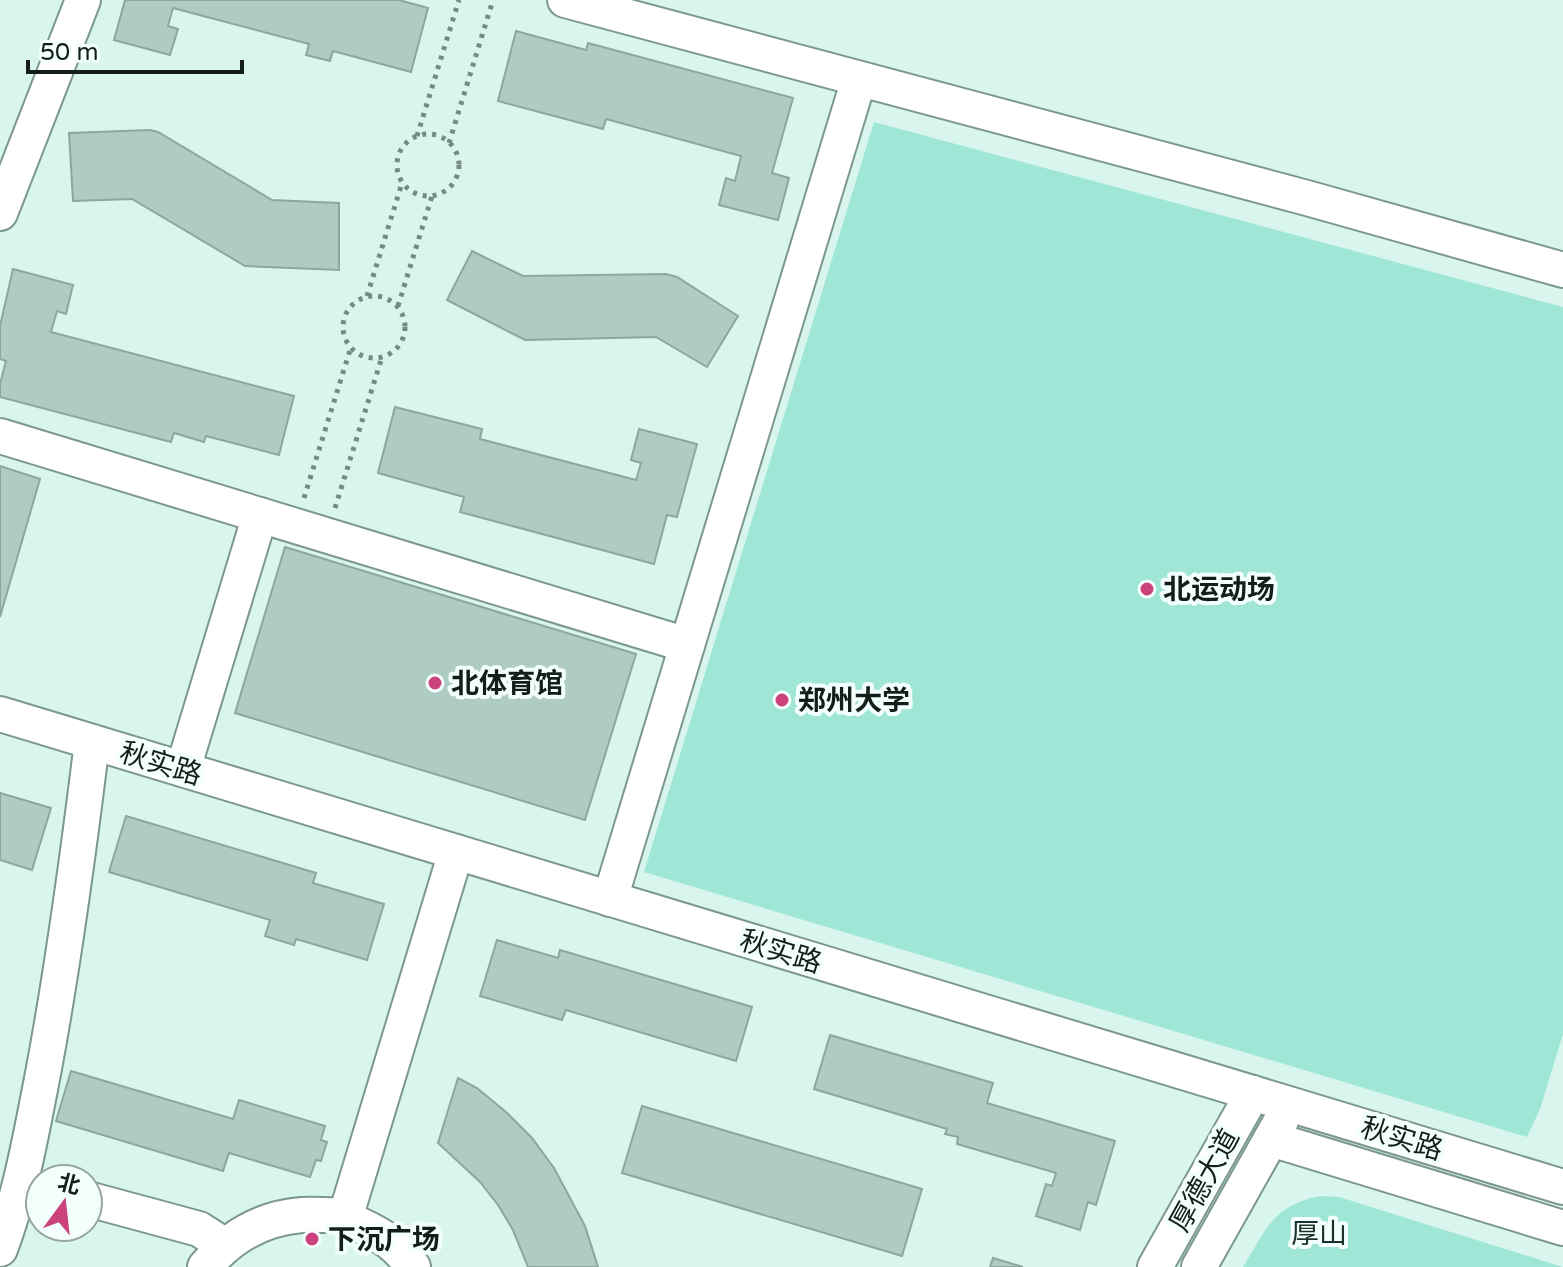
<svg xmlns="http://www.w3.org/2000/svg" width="1563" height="1267" viewBox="0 0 1563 1267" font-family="'Varela Round','Noto Sans SC',sans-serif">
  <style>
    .green { fill: #a0e6d6 }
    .building { fill: #afccc4; stroke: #8ba7a0; stroke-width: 2 }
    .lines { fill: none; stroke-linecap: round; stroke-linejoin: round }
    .minor-casing { stroke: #7c9790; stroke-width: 38 }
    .path { stroke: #768a85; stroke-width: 5; stroke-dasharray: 4 6; stroke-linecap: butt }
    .minor { stroke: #fff; stroke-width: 34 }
    .poi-dot { fill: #cb427c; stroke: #f3fffc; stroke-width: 3 }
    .labels { text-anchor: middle; stroke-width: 8; stroke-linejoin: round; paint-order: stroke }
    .poi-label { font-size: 28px; font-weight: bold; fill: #131e1c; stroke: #f3fffc; text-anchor: start }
    .street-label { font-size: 28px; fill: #131e1c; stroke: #f3fffc }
    .park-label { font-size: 28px; fill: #1b302b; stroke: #f3fffc }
  </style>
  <rect width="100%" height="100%" fill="#d9f6ee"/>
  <!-- green -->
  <g class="green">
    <polygon points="874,122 1563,307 1563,1034 1540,1109 1527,1137 644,872"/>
    <path d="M1319,1196L1339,1197L1563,1267H1243C1267,1228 1272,1207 1319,1196Z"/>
  </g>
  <!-- building -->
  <g class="building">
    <polygon points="125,0 399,0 428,8 411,72 333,51 330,61 306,55 309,44 173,8 168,26 178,29 170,55 114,40"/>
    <polygon points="516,31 586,50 588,43 793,98 772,173 789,178 778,220 719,205 726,178 735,181 741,156 606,119 603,129 498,101"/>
    <polygon points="150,130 158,132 272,200 339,203 339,270 245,266 132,199 73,201 69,133"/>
    <polygon points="472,251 523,276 666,274 677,277 738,316 707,367 656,337 525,340 447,300"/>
    <polygon points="13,269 73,285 66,314 57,311 51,332 294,396 279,455 206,436 204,442 174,433 171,442 0,397 0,384 6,361 0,359 0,326"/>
    <polygon points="395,407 482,429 480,439 636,480 641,463 631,460 639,429 697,444 677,517 667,515 654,564 460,512 464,497 378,473"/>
    <polygon points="0,466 40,479 0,617"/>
    <polygon points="285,547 636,654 585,820 235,713"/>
    <polygon points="0,793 51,808 32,870 0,860"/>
    <polygon points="126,816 316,873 313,883 384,904 367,960 296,939 294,945 265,936 270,920 109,872"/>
    <polygon points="497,940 558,958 560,950 752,1007 736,1061 566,1010 562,1020 480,996"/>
    <polygon points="830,1035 993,1083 987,1103 1115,1141 1096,1205 1088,1202 1080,1230 1036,1216 1046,1184 1052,1186 1056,1173 957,1144 958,1137 945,1134 947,1129 814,1089"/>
    <polygon points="71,1071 233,1119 239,1100 325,1126 321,1140 327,1142 321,1161 316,1160 310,1177 229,1153 223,1171 56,1121"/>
    <polygon points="458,1078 477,1088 506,1112 532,1138 554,1168 585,1226 598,1267 528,1267 513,1230 498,1205 480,1182 438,1143"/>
    <polygon points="642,1106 922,1189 902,1256 622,1173"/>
    <polygon points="993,1258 1023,1267 990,1267"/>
  </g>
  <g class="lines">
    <!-- minor casing -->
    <g class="minor-casing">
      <g id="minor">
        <polyline points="565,0 1307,198 1563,270"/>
        <polyline points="0,213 83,0"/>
        <polyline points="0,436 687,645"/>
        <polyline points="0,714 1563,1187"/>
        <polyline points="183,769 260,515"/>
        <polyline points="610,899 859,79"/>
        <polyline points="1271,1139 1563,1228"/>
        <polyline points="88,1199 199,1229 224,1245"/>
        <polyline points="346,1215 456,852"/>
        <path d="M0,1249C20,1196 30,1140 41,1084C63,970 78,857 92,742"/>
        <path d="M205,1267C230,1237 262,1218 302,1215C316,1214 331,1216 346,1215C354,1224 364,1226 374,1232C389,1240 403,1253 413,1267"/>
        <polyline points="1155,1267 1253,1093"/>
        <polyline points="1199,1267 1281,1121"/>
      </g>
    </g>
    <!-- path -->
    <g class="path">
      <circle cx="428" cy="165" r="31"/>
      <polyline points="417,136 459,0"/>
      <polyline points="449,143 493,0"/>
      <polyline points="367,296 402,183"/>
      <circle cx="374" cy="327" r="31"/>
      <polyline points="398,306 432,196"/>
      <polyline points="304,498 351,347"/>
      <polyline points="335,508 382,357"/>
    </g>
    <!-- minor -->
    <use href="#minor" class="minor"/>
  </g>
  <!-- markers -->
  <g class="poi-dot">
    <circle cx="1147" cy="589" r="8"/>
    <circle cx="435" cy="683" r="8"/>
    <circle cx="782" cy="700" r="8"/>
    <circle cx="312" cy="1239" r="8"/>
  </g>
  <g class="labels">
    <!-- poi labels -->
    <g class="poi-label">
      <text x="1163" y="599">北运动场</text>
      <text x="451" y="693">北体育馆</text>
      <text x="798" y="710">郑州大学</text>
      <text x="328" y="1249">下沉广场</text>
    </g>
    <!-- street labels -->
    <g class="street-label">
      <text transform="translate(161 763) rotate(17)" y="10">秋实路</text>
      <text transform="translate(781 951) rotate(17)" y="10">秋实路</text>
      <text transform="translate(1402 1138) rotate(17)" y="10">秋实路</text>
      <text transform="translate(1204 1180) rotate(-61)" y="10">厚德大道</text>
    </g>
    <!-- park labels -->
    <g class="park-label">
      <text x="1319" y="1243">厚山</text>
    </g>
  </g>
  <!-- north arrow -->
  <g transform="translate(64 1203) rotate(15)"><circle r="38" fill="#f3fffc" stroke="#99a5a2" stroke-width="2"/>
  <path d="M0-6L14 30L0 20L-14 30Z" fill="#cb427c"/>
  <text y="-12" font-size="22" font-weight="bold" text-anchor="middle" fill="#131e1c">北</text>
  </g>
  <!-- scale -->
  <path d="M28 60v12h214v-12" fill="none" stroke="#131e1c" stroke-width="4"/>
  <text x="40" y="60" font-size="24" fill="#131e1c" stroke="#f3fffc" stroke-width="6" paint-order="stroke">50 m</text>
</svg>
